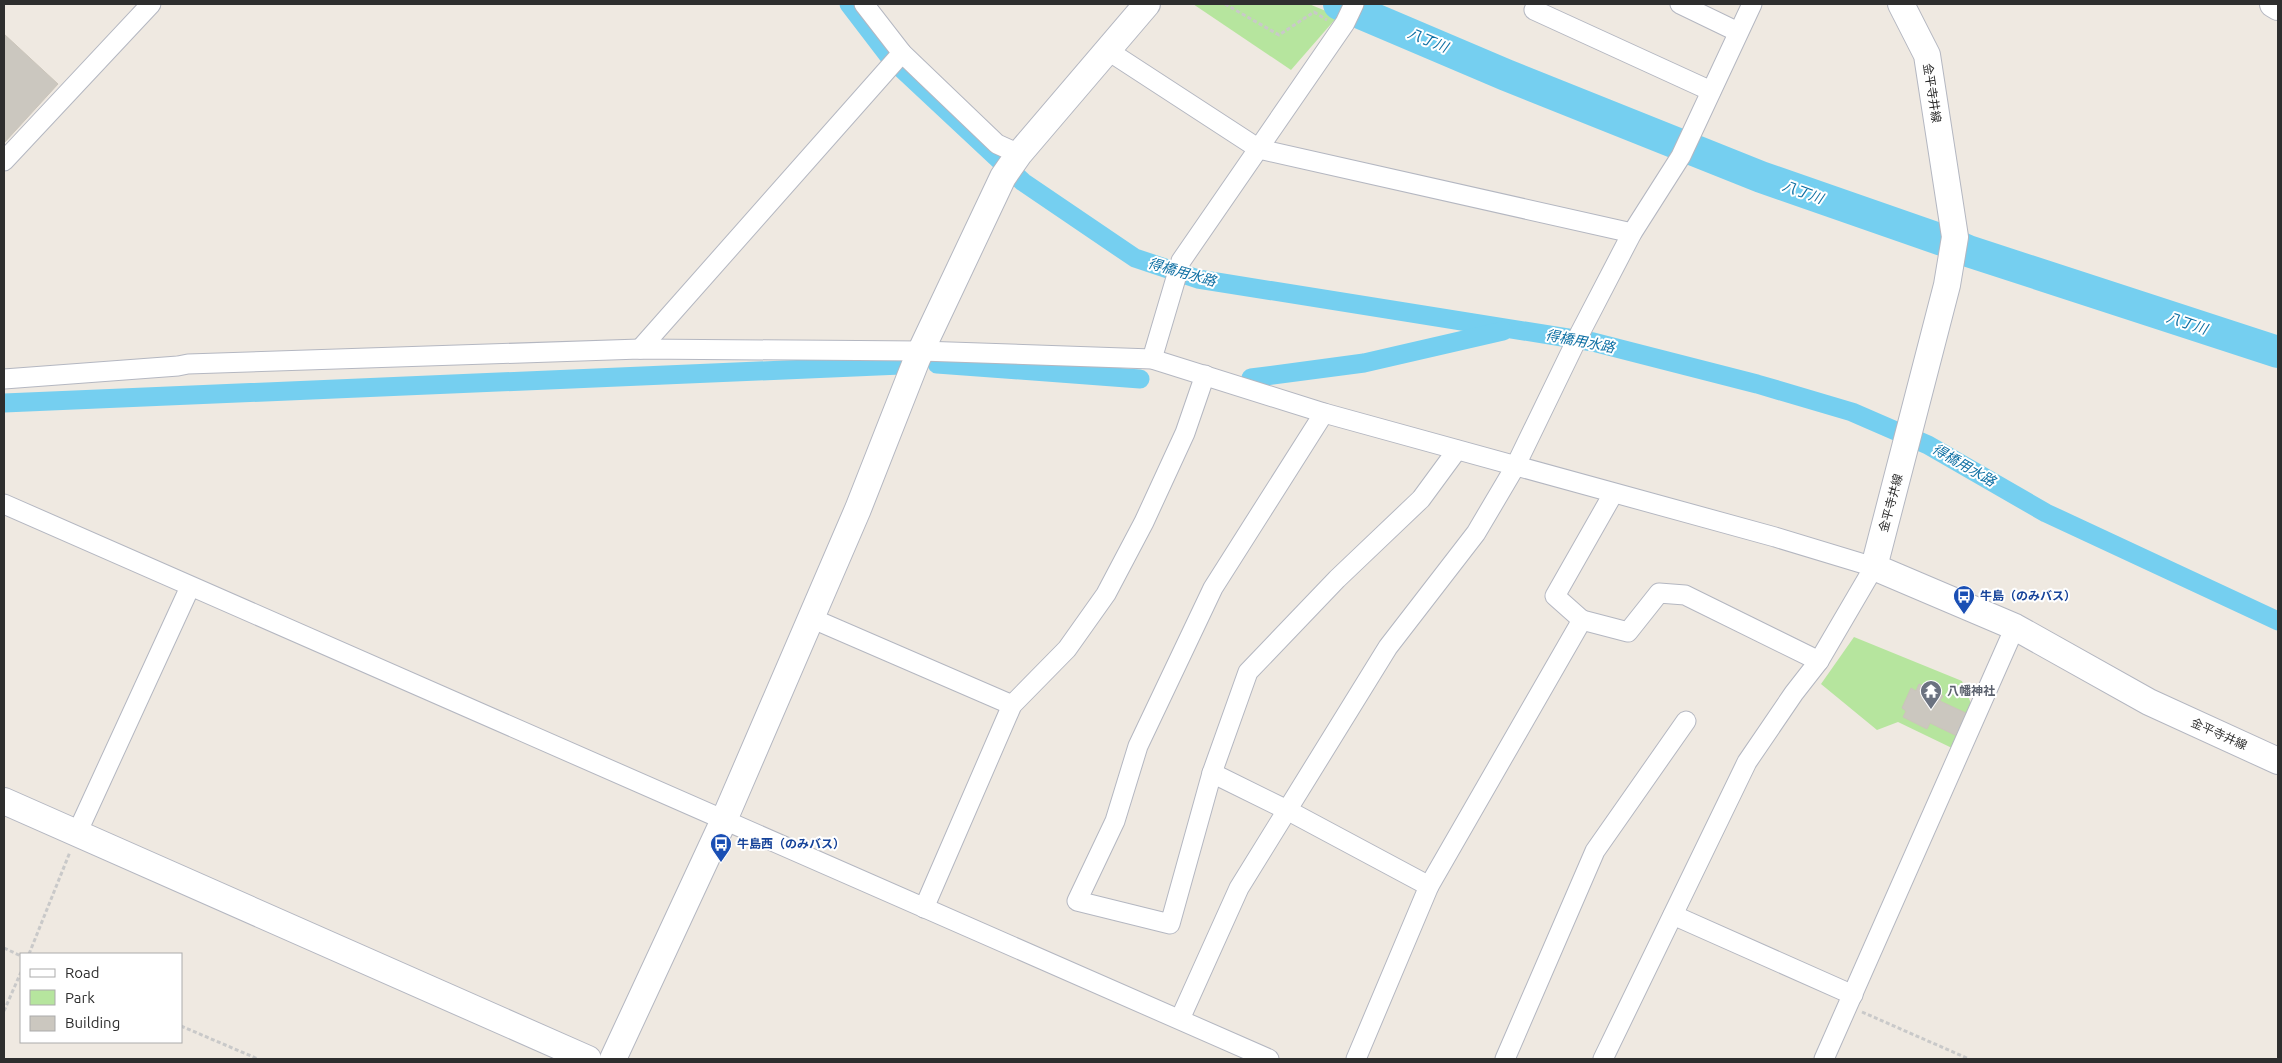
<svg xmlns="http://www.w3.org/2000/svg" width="2282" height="1063" viewBox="0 0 2282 1063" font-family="Ubuntu,'Noto Sans JP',sans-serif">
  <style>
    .green { fill: #b6e59e }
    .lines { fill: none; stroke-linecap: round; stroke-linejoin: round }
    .canal { stroke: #75cff0; stroke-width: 19 }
    .river { stroke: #75cff0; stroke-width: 32 }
    .building { fill: #cbc7bf; stroke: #cbc5ba }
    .street-casing { stroke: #b4b7c1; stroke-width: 21 }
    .secondary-casing { stroke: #b4b7c1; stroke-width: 28 }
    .path { stroke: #c9c9c9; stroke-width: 3; stroke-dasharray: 4 2.5; stroke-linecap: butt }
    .street { stroke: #fff; stroke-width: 19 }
    .secondary { stroke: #fff; stroke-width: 26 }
    .labels { text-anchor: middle; stroke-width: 4; stroke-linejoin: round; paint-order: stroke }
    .street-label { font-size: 12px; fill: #2e2e2e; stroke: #fff }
    .transit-label { font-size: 12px; font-weight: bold; fill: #164399; stroke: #fff; text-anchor: start }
    .worship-label { font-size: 12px; font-weight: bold; fill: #5b616d; stroke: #fff; text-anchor: start }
    .water-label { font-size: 14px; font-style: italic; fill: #0d6fa3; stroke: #fff }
  </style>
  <rect width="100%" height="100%" fill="#efe9e1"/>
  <!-- green -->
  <g class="green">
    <polygon points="1193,4 1309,4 1338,16 1291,70"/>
    <polygon points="1854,637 1962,681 1974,711 1954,749 1898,722 1877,730 1821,684"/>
  </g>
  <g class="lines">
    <!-- canal -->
    <g class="canal">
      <polyline points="849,4 888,55"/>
      <polyline points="901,68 1023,182 1135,258 1198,279 1593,342 1757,384 1852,412 1928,445 2046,513 2278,621"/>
      <polyline points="937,364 1140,379"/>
      <polyline points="1251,378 1364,363 1503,331"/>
      <polyline points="4,403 901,365"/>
    </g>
    <!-- river -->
    <polyline class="river" points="1339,4 1506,75 1761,177 1945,241 1968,251 2278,352"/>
  </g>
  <!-- building -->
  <g class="building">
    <polygon points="4,34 58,84 4,143"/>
    <polygon points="1919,684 1943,696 1940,701 1968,714 1957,736 1930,723 1927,729 1903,717 1906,711 1902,708 1911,688 1916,691"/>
  </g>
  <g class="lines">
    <!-- street casing -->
    <g class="street-casing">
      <g id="street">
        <polyline points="864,4 902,53 997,144 1019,154"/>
        <polyline points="1537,4 1534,10 1711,91"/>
        <polyline points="1680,4 1738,32"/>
        <polyline points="1107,50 1259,149 1632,233"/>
        <polyline points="4,161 151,4"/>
        <polyline points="640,349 902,53"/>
        <polyline points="1152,359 1181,261 1345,23 1354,4"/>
        <polyline points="4,379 178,366 188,364 640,349 921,351 1152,359 1324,413 1775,537 1874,567 1819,661 1794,693 1747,762 1603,1059"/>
        <polyline points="1324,413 1213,588 1138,746 1115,821 1077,901 1170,924 1212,773 1248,672 1337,579 1421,499 1457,450"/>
        <polyline points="4,504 1269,1059"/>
        <polyline points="811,618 1012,705"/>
        <polyline points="1582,620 1628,632 1659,593 1685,595 1819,661"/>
        <polyline points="1212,773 1287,810 1429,886"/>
        <polyline points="77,833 190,587"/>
        <polyline points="924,908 1012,705 1067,649 1106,594 1144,522 1185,433 1205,375"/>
        <polyline points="1673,915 1853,995"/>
        <polyline points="1180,1019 1239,888 1388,647 1476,533 1515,467 1580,333 1632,233 1681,156 1752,4"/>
        <polyline points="1356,1059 1429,886 1582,620 1555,596 1613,494"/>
        <polyline points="1505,1059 1595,851 1686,721"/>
        <polyline points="1824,1059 2015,627"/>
      </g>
    </g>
    <!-- secondary casing -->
    <g class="secondary-casing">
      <g id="secondary">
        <polyline points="1901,4 1927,55 1955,237 1947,285 1874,567 2015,627 2149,702 2278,761"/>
        <polyline points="2273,4 2278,7"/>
        <polyline points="4,801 588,1059"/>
        <polyline points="613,1059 724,820 858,509 917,359 1003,177 1019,154 1147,4"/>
      </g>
    </g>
    <!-- path -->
    <g class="path">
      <polyline points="1225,4 1279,35 1314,12 1327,20"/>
      <polyline points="4,948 21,956"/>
      <polyline points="29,954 70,852"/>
      <polyline points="4,1011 21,972"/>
      <polyline points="1862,1012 1969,1059"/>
      <polyline points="181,1026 258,1059"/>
    </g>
    <!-- street -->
    <use href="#street" class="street"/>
    <!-- secondary -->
    <use href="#secondary" class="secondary"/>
  </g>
  <!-- icons -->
  <defs>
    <g id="bus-pin" transform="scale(1.125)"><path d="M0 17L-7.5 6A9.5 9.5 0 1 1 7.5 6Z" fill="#1a4fb4" stroke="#fff"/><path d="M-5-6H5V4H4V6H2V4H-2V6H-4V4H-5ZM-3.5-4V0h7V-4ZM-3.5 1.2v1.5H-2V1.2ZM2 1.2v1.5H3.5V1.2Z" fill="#fff"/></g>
    <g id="temple-pin" transform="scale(1.125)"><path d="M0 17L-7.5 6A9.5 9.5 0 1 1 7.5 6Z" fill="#6b7280" stroke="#fff"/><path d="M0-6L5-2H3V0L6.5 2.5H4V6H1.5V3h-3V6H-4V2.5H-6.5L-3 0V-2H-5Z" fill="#fff"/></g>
  </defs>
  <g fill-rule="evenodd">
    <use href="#bus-pin" x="1964" y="596"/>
    <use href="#temple-pin" x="1931" y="691"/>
    <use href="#bus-pin" x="721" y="844"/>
  </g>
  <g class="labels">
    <!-- street labels -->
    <g class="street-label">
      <text transform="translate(1932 93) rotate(81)" y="4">金平寺井線</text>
      <text transform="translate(1891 503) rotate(-75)" y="4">金平寺井線</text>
      <text transform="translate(2219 734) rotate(24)" y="4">金平寺井線</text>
    </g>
    <!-- transit labels -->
    <g class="transit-label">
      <text x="1980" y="600">牛島（のみバス）</text>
      <text x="737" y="848">牛島西（のみバス）</text>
    </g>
    <!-- worship labels -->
    <g class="worship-label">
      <text x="1947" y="695">八幡神社</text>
    </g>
    <!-- water labels -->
    <g class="water-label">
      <text transform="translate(1428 40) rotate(22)" y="5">八丁川</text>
      <text transform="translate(1803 192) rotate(20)" y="5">八丁川</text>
      <text transform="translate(1182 272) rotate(16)" y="5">得橋用水路</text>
      <text transform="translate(2187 323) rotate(18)" y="5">八丁川</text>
      <text transform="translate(1580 341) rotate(11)" y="5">得橋用水路</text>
      <text transform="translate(1964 465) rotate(30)" y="5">得橋用水路</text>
    </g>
  </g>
  <!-- border -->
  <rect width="2282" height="1063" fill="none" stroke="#2e2e2e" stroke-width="10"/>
  <!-- legend -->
  <rect x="20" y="953" width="162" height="90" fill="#ffffff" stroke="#ababab"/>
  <rect x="30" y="969" width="25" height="8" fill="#ffffff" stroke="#ababab"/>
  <text x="65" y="978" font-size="15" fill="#2e2e2e">Road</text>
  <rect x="30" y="990" width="25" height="15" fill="#b6e59e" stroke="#ababab"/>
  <text x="65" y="1003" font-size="15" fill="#2e2e2e">Park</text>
  <rect x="30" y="1016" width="25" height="15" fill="#cbc7bf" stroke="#ababab"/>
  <text x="65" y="1028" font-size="15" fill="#2e2e2e">Building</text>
</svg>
